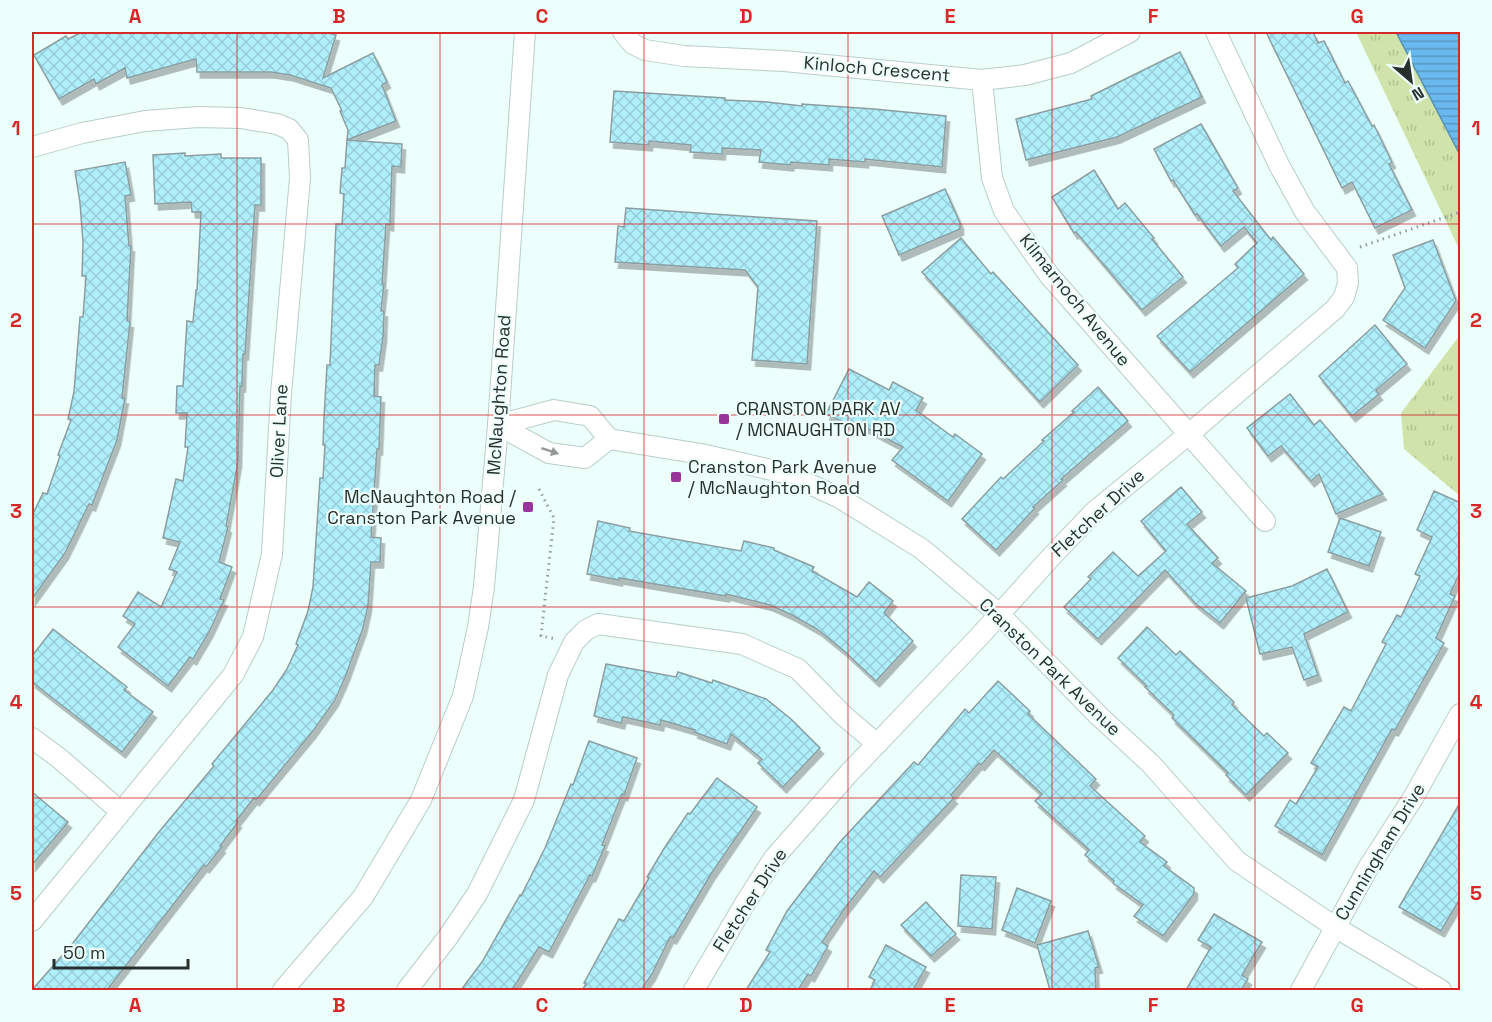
<svg xmlns="http://www.w3.org/2000/svg" width="1492" height="1022" viewBox="0 0 1492 1022" font-family="'Space Grotesk',sans-serif">
  <style>
    .grass { fill: url(#grass-tufts) }
    .water { fill: url(#water-rules); stroke: #5690b4; stroke-width: 1.5 }
    .building { fill: url(#building-cross-hatch); stroke: #8a9ea2; stroke-width: 1.5; filter: url(#shadow) }
    .lines { fill: none; stroke-linecap: round; stroke-linejoin: round }
    .minor-casing { stroke: #b8cdc9; stroke-width: 22 }
    .path { stroke: #8f9c99; stroke-width: 3; stroke-dasharray: 1.5 4.5; stroke-linecap: butt }
    .minor { stroke: #fff; stroke-width: 20 }
    .oneway { fill: #949896 }
    .grid { fill: none; stroke: #d62828; stroke-width: 1.5; stroke-opacity: 0.55 }
    .poi-dot { fill: #98359b; stroke: #edfffb; stroke-width: 2 }
    .labels { text-anchor: middle; stroke-width: 4.5; stroke-linejoin: round; paint-order: stroke }
    .street-label { font-size: 18px; fill: #28302e; stroke: #edfffb }
    .poi-label { font-size: 18px; fill: #28302e; stroke: #edfffb; text-anchor: start }
    .neatline { fill: none; stroke: #d62828; stroke-width: 2 }
    .grid-label { font-size: 20px; text-anchor: middle; font-weight: bold; fill: #d62828 }
  </style>
  <defs>
    <pattern id="grass-tufts" width="24" height="20" patternUnits="userSpaceOnUse" patternTransform="scale(1.5)"><rect width="24" height="20" fill="#cfe3aa"/><path d="M3 7l-1-3M5 7V3M7 7l1-3M15 17l-1-3M17 17v-4M19 17l1-3" fill="none" stroke="#b2c393"/></pattern>
    <pattern id="water-rules" width="6" height="5" patternUnits="userSpaceOnUse" patternTransform="scale(1.5)"><rect width="6" height="5" fill="#69b9ee"/><path d="M0 2.5h6" fill="none" stroke="#5697c1"/></pattern>
    <pattern id="building-cross-hatch" width="8" height="8" patternUnits="userSpaceOnUse" patternTransform="scale(1.5)"><rect width="8" height="8" fill="#afeffc"/><path d="M0 0l8 8M0 8l8-8" fill="none" stroke="#97cdd8"/></pattern>
    <filter id="shadow"><feDropShadow dx="3.5" dy="6" stdDeviation="0" flood-color="#0004"/></filter>
  </defs>
  <rect width="100%" height="100%" fill="#edfffb"/>
  <!-- grass -->
  <g class="grass">
    <polygon points="1356,32 1460,32 1460,251"/>
    <polygon points="1460,335 1460,496 1404,449 1401,413"/>
  </g>
  <!-- water -->
  <polygon class="water" points="1396,32 1460,32 1460,155"/>
  <!-- building -->
  <g class="building">
    <polygon points="82,32 324,32 336,35 323,78 373,53 387,82 382,85 396,121 347,140 348,130 340,111 342,111 331,88 290,75 271,72 197,72 196,59 127,78 125,68 96,84 94,79 59,99 34,55 66,36 68,39"/>
    <polygon points="1266,32 1313,32 1318,43 1324,41 1345,83 1348,81 1372,126 1374,125 1392,162 1389,164 1412,210 1375,228 1352,182 1342,188"/>
    <polygon points="1180,52 1202,97 1117,137 1026,160 1016,119 1092,99 1091,96"/>
    <polygon points="614,91 725,98 725,100 767,102 802,106 802,104 874,109 946,116 942,167 865,159 865,162 829,159 829,165 791,162 790,165 759,162 761,150 722,148 722,154 690,152 691,145 649,141 649,145 610,142"/>
    <polygon points="1201,124 1238,188 1233,191 1271,240 1273,237 1304,274 1190,372 1157,336 1238,268 1235,264 1257,243 1244,227 1221,246 1197,214 1195,215 1173,180 1171,181 1154,149"/>
    <polygon points="347,140 402,144 401,167 392,166 390,225 386,224 382,284 384,284 381,311 384,311 383,337 379,365 375,365 374,396 381,397 379,449 377,449 371,537 381,538 380,562 371,562 368,606 363,628 346,675 335,700 313,731 256,800 254,798 236,821 238,822 220,846 222,847 206,867 204,865 107,990 32,990 73,943 158,833 214,766 212,764 273,690 287,669 298,645 296,644 308,611 313,587 320,478 323,478 325,445 323,445 324,418 327,365 330,365 336,224 342,224 344,194 340,193 342,168 345,168"/>
    <polygon points="185,153 185,156 221,154 221,158 261,158 261,205 255,205 245,354 243,354 242,386 240,386 238,462 226,526 228,527 219,562 232,567 220,599 224,600 209,632 193,659 190,657 168,686 118,647 135,624 123,616 138,592 161,607 177,572 169,569 180,542 163,538 176,479 183,481 188,447 185,447 187,413 176,413 177,386 183,386 187,321 193,322 196,290 197,290 201,212 192,212 191,202 155,204 153,155"/>
    <polygon points="125,162 131,195 125,196 129,246 131,246 127,321 130,322 122,398 125,398 117,440 92,505 89,504 65,553 32,599 32,516 43,493 47,494 60,456 58,455 71,420 68,419 74,392 80,317 83,317 86,276 82,276 83,242 80,203 75,171"/>
    <polygon points="1094,170 1118,209 1125,203 1154,238 1152,239 1183,277 1142,310 1076,232 1074,233 1052,197"/>
    <polygon points="945,189 960,223 960,229 899,255 882,216"/>
    <polygon points="626,208 817,221 807,364 752,360 758,287 745,270 615,262 618,226 624,227"/>
    <polygon points="961,238 991,274 993,272 1078,365 1040,402 922,272"/>
    <polygon points="1433,240 1456,301 1425,348 1383,320 1405,288 1393,255"/>
    <polygon points="1375,325 1407,364 1376,390 1379,394 1352,416 1319,376"/>
    <polygon points="849,369 889,390 893,382 923,398 916,410 953,437 955,434 982,454 948,501 892,460 903,447 863,426 861,431 826,414"/>
    <polygon points="1098,387 1128,421 1061,479 1063,480 1033,507 1035,508 996,550 962,519 1001,477 1003,479 1044,441 1042,440 1074,412 1072,411"/>
    <polygon points="1290,394 1314,425 1320,420 1383,494 1336,514 1319,474 1311,481 1281,446 1268,456 1247,428"/>
    <polygon points="1181,487 1202,512 1187,524 1218,558 1212,563 1246,591 1220,623 1195,603 1165,570 1098,639 1064,607 1091,579 1088,577 1113,552 1138,576 1166,551 1141,521"/>
    <polygon points="1434,491 1461,503 1461,570 1450,594 1455,596 1436,638 1444,643 1395,730 1392,729 1322,855 1275,826 1290,800 1296,804 1318,767 1311,763 1344,707 1351,711 1386,644 1382,642 1397,615 1401,617 1420,576 1415,574 1432,537 1417,530"/>
    <polygon points="1340,518 1381,532 1369,566 1328,552"/>
    <polygon points="598,521 630,528 629,531 741,551 744,541 774,548 774,550 814,567 812,571 857,597 869,582 893,601 884,613 913,641 876,681 843,650 817,629 792,615 770,605 726,594 726,596 619,578 619,580 587,574"/>
    <polygon points="1327,569 1348,612 1304,634 1318,675 1304,680 1292,647 1260,654 1246,598 1292,586"/>
    <polygon points="1147,627 1176,655 1180,651 1234,702 1232,705 1264,736 1267,733 1288,753 1246,795 1226,775 1228,773 1172,718 1174,715 1145,687 1147,686 1118,658"/>
    <polygon points="53,629 127,687 124,690 153,712 122,752 32,682 32,656"/>
    <polygon points="606,664 676,677 678,672 712,683 713,680 766,699 791,719 820,748 783,787 758,763 762,759 731,734 727,744 694,732 695,730 661,720 660,725 623,717 621,723 594,716"/>
    <polygon points="998,681 1030,711 1028,714 1096,779 1090,786 1145,836 1140,842 1167,862 1164,866 1194,888 1194,894 1163,936 1134,916 1143,905 1113,883 1114,881 1085,855 1089,850 1035,801 1042,794 994,750 981,765 979,763 951,795 954,798 880,877 874,871 845,908 822,942 828,946 811,976 808,974 798,990 746,990 770,952 766,950 787,911 839,843 914,762 918,765 965,709 969,713"/>
    <polygon points="589,741 637,758 624,795 622,794 602,845 605,846 592,876 590,875 549,952 539,947 512,990 461,990 482,962 520,895 521,896 545,848 571,784 573,785"/>
    <polygon points="717,778 757,807 711,874 673,938 670,937 652,974 641,990 582,990 586,984 584,983 619,919 624,921 649,878 647,877 665,847 688,813 690,814"/>
    <polygon points="32,792 68,822 32,865"/>
    <polygon points="1461,801 1461,897 1441,931 1399,907"/>
    <polygon points="961,875 996,877 992,929 958,926"/>
    <polygon points="1017,888 1051,901 1035,943 1002,930"/>
    <polygon points="926,902 956,934 931,956 901,925"/>
    <polygon points="1214,914 1262,942 1242,975 1248,979 1241,990 1186,990 1211,947 1198,940"/>
    <polygon points="1088,931 1099,967 1095,968 1096,990 1050,990 1037,945"/>
    <polygon points="886,945 926,967 913,990 870,990 875,980 869,977"/>
  </g>
  <g class="lines">
    <!-- minor casing -->
    <g class="minor-casing">
      <g id="minor">
        <polyline points="623,32 633,44 645,50 684,56 784,61 982,80 1025,75 1071,63 1130,32"/>
        <polyline points="982,80 992,178 1004,211 1049,275 1265,521"/>
        <polyline points="32,147 82,133 145,121 198,117 241,118 277,124 289,129 298,140 300,178 281,394 272,554 253,637 233,675 32,921"/>
        <polyline points="498,425 554,410 590,416 609,439 701,454 785,473 840,498 922,549 999,614 1099,716 1151,764 1237,861 1335,927 1441,990"/>
        <polyline points="498,425 549,453 585,458 609,439"/>
        <polyline points="32,738 59,758 120,811"/>
        <polyline points="283,990 363,897 421,800 463,696 478,627 484,587 498,425 525,32"/>
        <polyline points="407,990 448,937 477,894 524,800 558,675 574,642 586,630 598,624 742,644 798,669 843,715 877,744"/>
        <polyline points="694,990 744,905 774,858 849,773 977,639 1051,557 1094,512 1189,434 1335,309 1344,297 1348,283 1347,268 1305,212 1279,165 1216,32"/>
        <polyline points="1301,990 1368,868 1413,798 1460,714"/>
      </g>
    </g>
    <!-- path -->
    <g class="path">
      <polyline points="1360,247 1460,212"/>
      <polyline points="539,489 554,518 541,636 557,639"/>
    </g>
    <!-- minor -->
    <use href="#minor" class="minor"/>
  </g>
  <!-- one-way arrows -->
  <defs><path id="oneway-solid" d="M-6-.8H1V-3.2L6.5 0L1 3.2V.8H-6Z" transform="scale(1.5)"/></defs>
  <use class="oneway" href="#oneway-solid" transform="translate(550 451) rotate(18)"/>
  <!-- grid -->
  <path class="grid" d="M237,32V990M440,32V990M644,32V990M848,32V990M1052,32V990M1255,32V990M32,224H1460M32,415H1460M32,607H1460M32,798H1460"/>
  <!-- markers -->
  <g class="poi-dot">
    <rect x="718" y="413" width="12" height="12" rx="3"/>
    <rect x="670" y="471" width="12" height="12" rx="3"/>
    <rect x="522" y="501" width="12" height="12" rx="3"/>
  </g>
  <g class="labels">
    <!-- street labels -->
    <g class="street-label">
      <text transform="translate(877 69) rotate(5)" y="6">Kinloch Crescent</text>
      <text transform="translate(1075 300) rotate(51)" y="6">Kilmarnoch Avenue</text>
      <text transform="translate(499 395) rotate(-86)" y="6">McNaughton Road</text>
      <text transform="translate(279 431) rotate(-87)" y="6">Oliver Lane</text>
      <text transform="translate(1098 513) rotate(-43)" y="6">Fletcher Drive</text>
      <text transform="translate(1050 667) rotate(44)" y="6">Cranston Park Avenue</text>
      <text transform="translate(1380 852) rotate(-59)" y="6">Cunningham Drive</text>
      <text transform="translate(750 900) rotate(-57)" y="6">Fletcher Drive</text>
    </g>
    <!-- poi labels -->
    <g class="poi-label">
      <text x="736" y="415">CRANSTON PARK AV<tspan x="736" dy="21">/ MCNAUGHTON RD</tspan></text>
      <text x="688" y="473">Cranston Park Avenue<tspan x="688" dy="21">/ McNaughton Road</tspan></text>
      <text x="516" y="503" text-anchor="end">McNaughton Road /<tspan x="516" dy="21">Cranston Park Avenue</tspan></text>
    </g>
  </g>
  <!-- border -->
  <rect width="1492" height="1022" fill="none" stroke="#edfffb" stroke-width="66"/>
  <!-- north arrow -->
  <g transform="translate(1411 81) rotate(151)" stroke="#edfffb" stroke-width="4.5" paint-order="stroke">
  <path d="M0-4.5L10 22L0 15L-10 22Z" fill="#28302e"/>
  <text y="-9" font-size="16" font-weight="bold" text-anchor="middle" fill="#28302e">N</text>
  </g>
  <!-- scale -->
  <path d="M54 959v9h134v-9" fill="none" stroke="#28302e" stroke-width="3"/>
  <text x="63" y="959" font-size="18" fill="#28302e" stroke="#edfffb" stroke-width="4.5" paint-order="stroke">50 m</text>
  <rect x="33" y="33" width="1426" height="956" class="neatline"/>
  <g class="grid-label">
    <text x="135" y="23">A</text>
    <text x="339" y="23">B</text>
    <text x="542" y="23">C</text>
    <text x="746" y="23">D</text>
    <text x="950" y="23">E</text>
    <text x="1153" y="23">F</text>
    <text x="1357" y="23">G</text>
    <text x="16" y="135">1</text>
    <text x="1476" y="135">1</text>
    <text x="16" y="327">2</text>
    <text x="1476" y="327">2</text>
    <text x="16" y="518">3</text>
    <text x="1476" y="518">3</text>
    <text x="16" y="709">4</text>
    <text x="1476" y="709">4</text>
    <text x="16" y="900">5</text>
    <text x="1476" y="900">5</text>
    <text x="135" y="1012">A</text>
    <text x="339" y="1012">B</text>
    <text x="542" y="1012">C</text>
    <text x="746" y="1012">D</text>
    <text x="950" y="1012">E</text>
    <text x="1153" y="1012">F</text>
    <text x="1357" y="1012">G</text>
  </g>
</svg>
